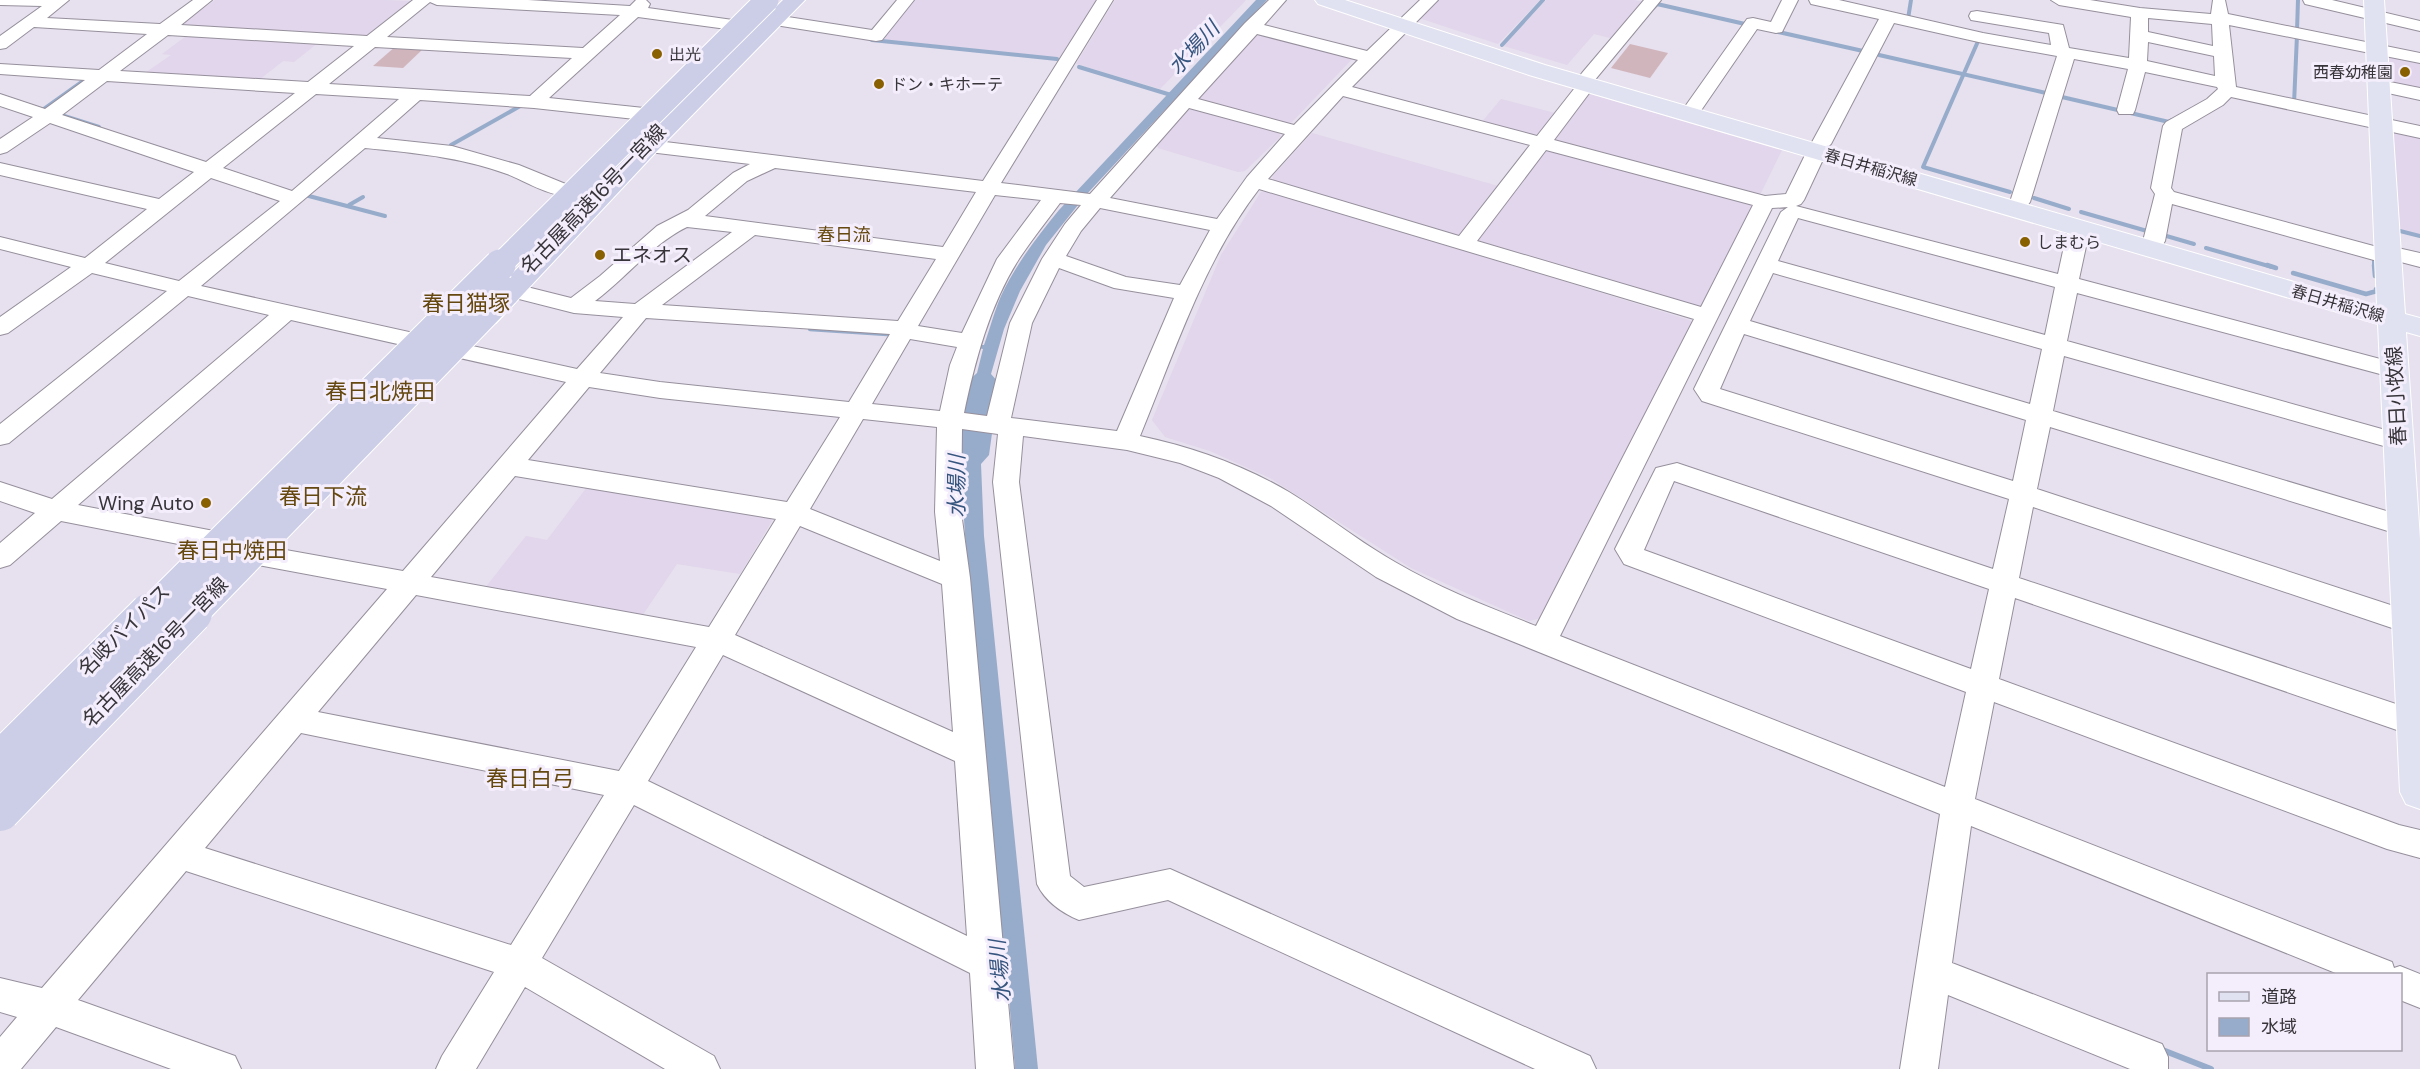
<svg xmlns="http://www.w3.org/2000/svg" width="2420" height="1069" viewBox="0 0 2420 1069" font-family="'DM Sans','Noto Sans JP',sans-serif">
  <style>
    .built { fill: #e1d6eb }
    .green { fill: #d0b5bc }
    .water { fill: #96acca }
    .lines { fill: none; stroke-linecap: round; stroke-linejoin: round }
    .stream-far2 { stroke: #96acca; stroke-width: 4 }
    .stream-far1 { stroke: #96acca; stroke-width: 4.5 }
    .stream { stroke: #96acca; stroke-width: 6 }
    .minor-casing { stroke: #968f9c; stroke-width: 2 }
    .major-casing { stroke: #fff; stroke-width: 2 }
    .highway-casing { stroke: #fff; stroke-width: 2 }
    .minor { fill: #fff; fill-rule: evenodd }
    .major { fill: #e0e2f1; fill-rule: evenodd }
    .highway { fill: #cccee8; fill-rule: evenodd }
    .highway-bridge-far2-casing { stroke: #fff; stroke-width: 25; stroke-linecap: butt }
    .highway-bridge-far1-casing { stroke: #fff; stroke-width: 33; stroke-linecap: butt }
    .highway-bridge-casing { stroke: #fff; stroke-width: 42; stroke-linecap: butt }
    .highway-bridge-far2 { stroke: #cccee8; stroke-width: 23 }
    .highway-bridge-far1 { stroke: #cccee8; stroke-width: 31 }
    .highway-bridge { stroke: #cccee8; stroke-width: 40 }
    .poi-dot { fill: #896000; stroke: #f4edfb; stroke-width: 2 }
    .labels { text-anchor: middle; stroke-width: 6; stroke-linejoin: round; paint-order: stroke }
    .far-poi-label { font-size: 16px; fill: #37343a; stroke: #f4edfb; text-anchor: start }
    .far-street-label { font-size: 16px; fill: #37343a; stroke: #f4edfb }
    .far-quarter-label { font-size: 18px; fill: #65480f; stroke: #f4edfb }
    .street-label { font-size: 20px; fill: #37343a; stroke: #f4edfb }
    .poi-label { font-size: 20px; fill: #37343a; stroke: #f4edfb; text-anchor: start }
    .water-label { font-size: 21px; font-style: italic; fill: #35557f; stroke: #f4edfb }
    .quarter-label { font-size: 22px; fill: #65480f; stroke: #f4edfb }
  </style>
  <rect width="100%" height="100%" fill="#e7e0ee"/>
  <!-- built -->
  <g class="built">
    <polygon points="215,0 385,0 410,1 412,4 370,36 179,26"/>
    <polygon points="913,0 1097,0 1061,58 880,39"/>
    <polygon points="1115,0 1246,0 1160,89 1076,64"/>
    <polygon points="1436,0 1540,0 1498,44 1422,19 1419,17"/>
    <polygon points="1546,0 1634,0 1644,2 1614,39 1594,34 1567,65 1504,46"/>
    <polygon points="1252,31 1356,55 1292,122 1283,124 1195,99"/>
    <polygon points="189,34 319,42 294,62 283,61 259,80 145,73 171,55 162,54"/>
    <polygon points="2388,56 2420,61 2420,91 2390,83"/>
    <polygon points="1587,93 1782,150 1761,193 1752,195 1555,142 1552,139"/>
    <polygon points="1501,99 1555,113 1538,134 1529,135 1481,123"/>
    <polygon points="1198,108 1275,129 1281,136 1245,171 1238,172 1158,148 1157,145 1188,110"/>
    <polygon points="2390,131 2420,138 2420,235 2396,229"/>
    <polygon points="1312,133 1498,186 1461,234 1453,235 1275,182 1272,177"/>
    <polygon points="1553,149 1747,202 1755,208 1704,305 1693,308 1481,244 1478,238 1543,151"/>
    <polygon points="1271,191 1689,320 1693,323 1541,618 1529,621 1411,568 1270,478 1210,451 1165,437 1152,420 1221,255 1261,192"/>
    <polygon points="587,487 770,517 772,521 740,574 677,564 642,616 485,588 526,536 547,540"/>
  </g>
  <!-- green -->
  <g class="green">
    <polygon points="1630,44 1668,53 1650,78 1611,68"/>
    <polygon points="396,46 424,48 403,68 373,66"/>
  </g>
  <!-- water -->
  <path class="water" d="M1256,0H1267L1086,195L1046,245L1020,291L1004,329L991,374L999,383L989,455L981,464L984,536L1038,1069H1015L1008,987L1000,950L990,817L992,816L966,552L962,486L964,467L957,451L967,382L977,373L983,349L978,348V345H984C990,329 994,312 1001,296C1016,264 1037,237 1059,210Z"/>
  <g class="lines">
    <!-- stream-far2 -->
    <g class="stream-far2">
      <polyline points="1653,8 1657,4 1745,24"/>
      <polyline points="1908,19 1911,0"/>
      <polyline points="1774,31 1863,51"/>
      <polyline points="2297,31 2298,0"/>
      <polyline points="1979,39 1923,167 2010,192"/>
      <polyline points="872,40 1057,59"/>
      <polyline points="1502,45 1543,0"/>
      <polyline points="1879,55 2046,93"/>
      <polyline points="1079,67 1171,95"/>
      <polyline points="2062,97 2169,122 2172,120"/>
      <polyline points="2294,104 2297,35"/>
      <polyline points="44,109 86,79"/>
      <polyline points="58,114 99,127"/>
      <polyline points="451,145 522,105"/>
      <polyline points="305,195 385,216"/>
      <polyline points="2034,198 2069,209"/>
      <polyline points="349,205 363,197"/>
      <polyline points="2081,212 2147,231 2149,228"/>
      <polyline points="2396,230 2420,236"/>
      <polyline points="2163,235 2194,244"/>
      <polyline points="2206,248 2272,267"/>
      <polyline points="2374,259 2374,267"/>
    </g>
    <!-- stream-far1 -->
    <g class="stream-far1">
      <polyline points="2267,265 2276,268"/>
      <polyline points="2374,265 2375,276"/>
      <polyline points="2293,273 2366,294 2377,291 2376,289"/>
      <polyline points="810,329 887,334"/>
    </g>
    <!-- stream -->
    <polyline class="stream" points="2160,1049 2211,1069"/>
    <!-- minor casing -->
    <g class="minor-casing">
      <g id="minor">
        <path d="M0,0H69L47,18L160,24L193,0H212L181,25L367,36L413,0H528L630,6L636,0H646L650,4L648,8L740,21L743,25L740,29L734,30L638,17L549,98L644,108L651,110L653,114L651,118L644,120L534,108L420,100L377,138L452,146L519,165L573,187L576,191L573,195C556,200 525,181 507,174C461,157 414,153 365,148L201,286L577,369L623,317L574,313L503,295L500,290L503,285L511,283L571,298L600,276L657,226L688,210L733,173L750,164L649,152L642,150L639,146L642,142L649,140L983,181L1097,0H1113L1001,183L1090,194L1245,23L1269,0H1286L1264,25L1367,51L1420,0H1438L1352,87L1537,136L1581,80L1579,77L1582,73L1644,0H1661L1594,81L1596,84L1554,140L1765,196L1786,194L1807,151L1813,146L1811,144L1879,19L1811,4L1809,0H1839L1983,33L2051,45L2049,33L1971,20L1969,16L1971,12L1977,11L2057,24L2063,25L2069,48L2129,58L2131,17L2059,5L2051,0H2090L2140,8L2211,14L2213,0H2225L2228,14L2420,53V63L2229,25L2236,87L2420,126V138L2231,97L2223,105L2182,129L2171,188L2174,192L2381,248L2389,246L2420,253V267L2397,261L2389,263L2381,262L2172,204L2165,241L2162,246L2154,247L2146,246L2143,241L2155,194L2151,188L2163,126L2166,122L2207,99L2218,89L2217,87L2145,72L2135,110L2133,114H2119L2117,110L2128,69L2074,59L2030,202L2027,206L2020,208L2013,206L2010,202L2057,56L1983,43L1894,23L1831,144L1825,149L1827,151L1804,200L1801,204L1796,206L2058,274L2068,228L2072,224L2079,222L2086,224L2090,228L2079,279L2403,365L2407,370L2403,375L2395,378L2077,293L2067,341L2407,436L2411,442L2407,448L2398,450L2064,356L2053,411L2413,519L2417,526L2413,533L2404,536L2050,427L2037,489L2418,614L2420,618L2418,630L2408,633L2398,630L2033,507L2019,578L2420,712V738L2015,598L1999,679L2399,825L2420,830V858L2387,849L1994,702L1975,799L2392,962L2394,968L2400,966L2420,974V1008L2400,1000V974H2338L1971,826L1952,963L2162,1044L2168,1057V1069H2130L1948,995L1938,1069H1900L1940,814L1457,619L1376,577L1271,506L1219,478L1180,463L1127,450L1023,436L1019,482L1070,876L1084,887L1170,869L1590,1056L1596,1069H1535L1168,900L1079,920C1062,913 1045,901 1037,884L993,482L998,434L962,429L961,512L970,578L1014,1069H976L970,973L634,805L542,958L714,1056L720,1069H665L525,987L476,1069H436L442,1056L494,972L186,871L78,1000L235,1056L241,1069H171L56,1027L21,1069H0V1037L17,1017L0,1012V978L42,988L387,589L258,565L248,562L244,555L248,548L258,545L403,571L566,382L291,320L78,505L214,531L224,534L228,541L224,548L214,551L61,521L10,565L0,568V543L35,513L0,501V482L52,499L269,315L188,296L9,443L0,445V424L167,291L92,273L8,333L0,335V317L71,267L0,249V237L85,258L147,209L0,175V163L159,199L194,172L50,123L7,152L0,154V139L33,117L0,106V94L45,109L85,80L0,74V64L99,70L147,34L34,27L6,48L0,49V36L42,6L0,5ZM430,2L437,5L620,15L583,48L387,37ZM2148,18L2212,24L2213,46L2148,32ZM1257,34L1358,60L1294,125L1198,99ZM168,35L354,46L308,82L120,71ZM2148,42L2214,56L2215,76L2147,61ZM375,47L572,58L530,96L329,84ZM107,81L295,93L206,162L62,115ZM316,94L399,99L292,191L223,168ZM1343,96L1530,145L1459,236L1268,179ZM1189,108L1285,134L1247,177L1217,219L1110,198ZM1546,150L1753,205L1701,307L1477,241ZM775,168L976,192L943,247L705,216L747,181ZM211,178L280,201L179,281L105,263ZM1259,189L1694,319L1536,626C1488,607 1439,588 1395,562C1358,541 1325,514 1289,492C1243,465 1192,447 1140,436C1175,351 1203,262 1259,189ZM995,195L1041,200L997,259L962,333L918,326ZM1060,203L1081,205L1065,224L1042,259L1010,323L987,416L964,413C975,361 990,304 1019,259C1032,239 1047,221 1060,203ZM1788,207L1781,212L1694,389L1702,401L2009,499L1993,569L1677,463L1656,468L1615,549L1624,564L1966,692L1945,787L1560,636L1772,208ZM1100,208L1210,230L1180,285L1126,277L1066,256L1081,231ZM1798,218L2055,287L2045,335L1778,261ZM687,227L732,232L635,304L595,301C626,278 652,244 687,227ZM755,235L936,259L898,321L662,305ZM1059,268L1114,288L1174,298L1117,431L1011,418L1032,323ZM1773,273L2042,349L2030,404L1750,321ZM646,318L890,334L849,402L660,382L600,373ZM1744,334L2026,420L2013,481L1720,389ZM910,339L957,347L950,365L940,411L872,404ZM589,387L660,398L840,417L787,502L528,460ZM863,419L937,427L935,512L940,561L810,509ZM515,476L776,519L709,627L431,577ZM1674,481L1989,589L1971,669L1644,550ZM800,526L942,584L953,732L735,635ZM416,595L696,647L619,771L318,712ZM723,655L955,761L967,936L648,781ZM301,733L604,795L511,945L205,848Z"/>
        <polygon points="897,0 914,0 882,40 876,41 775,25 769,24 766,20 769,16 775,15 872,30"/>
        <polygon points="1782,0 1798,0 1782,32 1776,33 1757,29 1700,112 1686,112 1684,108 1747,19 1753,18 1771,22"/>
        <polygon points="2303,0 2332,0 2420,21 2420,31 2305,4"/>
        <polygon points="2380,80 2420,88 2420,100 2374,90 2371,86 2374,82"/>
      </g>
    </g>
    <!-- major casing -->
    <g class="major-casing">
      <polygon id="major" points="1315,0 1345,0 1545,65 2377,306 2364,0 2384,0 2405,314 2420,318 2420,336 2406,332 2420,539 2420,809 2406,804 2400,792 2378,324 1529,75 1318,4"/>
    </g>
    <!-- highway casing -->
    <g class="highway-casing">
      <polygon id="highway" points="783,0 805,0 657,151 496,323 486,325 476,323 472,317 476,311 641,141"/>
    </g>
    <!-- minor -->
    <use href="#minor" class="minor"/>
    <!-- major -->
    <use href="#major" class="major"/>
    <!-- highway -->
    <use href="#highway" class="highway"/>
    <!-- highway-bridge-far2 casing -->
    <g class="highway-bridge-far2-casing">
      <polyline id="highway-bridge-far2" points="498,267 767,0"/>
    </g>
    <!-- highway-bridge-far1 casing -->
    <g class="highway-bridge-far1-casing">
      <g id="highway-bridge-far1">
        <polyline points="148,615 500,265"/>
        <polyline points="191,615 504,292"/>
      </g>
    </g>
    <!-- highway-bridge casing -->
    <g class="highway-bridge-casing">
      <g id="highway-bridge">
        <polyline points="0,762 150,613"/>
        <polyline points="0,811 192,613"/>
      </g>
    </g>
    <!-- highway-bridge-far2 -->
    <use href="#highway-bridge-far2" class="highway-bridge-far2"/>
    <!-- highway-bridge-far1 -->
    <use href="#highway-bridge-far1" class="highway-bridge-far1"/>
    <!-- highway-bridge -->
    <use href="#highway-bridge" class="highway-bridge"/>
  </g>
  <!-- markers -->
  <g class="poi-dot">
    <circle cx="657" cy="54" r="6"/>
    <circle cx="2405" cy="72" r="6"/>
    <circle cx="879" cy="84" r="6"/>
    <circle cx="2025" cy="242" r="6"/>
    <circle cx="600" cy="255" r="6"/>
    <circle cx="206" cy="503" r="6"/>
  </g>
  <g class="labels">
    <!-- far-poi labels -->
    <g class="far-poi-label">
      <text x="669" y="60">出光</text>
      <text x="2393" y="78" text-anchor="end">西春幼稚園</text>
      <text x="891" y="90">ドン・キホーテ</text>
      <text x="2037" y="248">しまむら</text>
    </g>
    <!-- far-street labels -->
    <g class="far-street-label">
      <text transform="translate(1871 167) rotate(16)" y="6">春日井稲沢線</text>
      <text transform="translate(2338 303) rotate(16)" y="6">春日井稲沢線</text>
    </g>
    <!-- far-quarter labels -->
    <g class="far-quarter-label">
      <text x="844" y="241">春日流</text>
    </g>
    <!-- street labels -->
    <g class="street-label">
      <text transform="translate(593 199) rotate(-46)" y="7">名古屋高速16号一宮線</text>
      <text transform="translate(2396 396) rotate(-93)" y="7">春日小牧線</text>
      <text transform="translate(124 630) rotate(-45)" y="7">名岐バイパス</text>
      <text transform="translate(155 652) rotate(-46)" y="7">名古屋高速16号一宮線</text>
    </g>
    <!-- poi labels -->
    <g class="poi-label">
      <text x="612" y="262">エネオス</text>
      <text x="194" y="510" text-anchor="end">Wing Auto</text>
    </g>
    <!-- water labels -->
    <g class="water-label">
      <text transform="translate(1194 48) rotate(-47)" y="7">水場川</text>
      <text transform="translate(957 486) rotate(-90)" y="7">水場川</text>
      <text transform="translate(1000 971) rotate(-95)" y="7">水場川</text>
    </g>
    <!-- quarter labels -->
    <g class="quarter-label">
      <text x="466" y="311">春日猫塚</text>
      <text x="380" y="399">春日北焼田</text>
      <text x="323" y="504">春日下流</text>
      <text x="232" y="558">春日中焼田</text>
      <text x="530" y="786">春日白弓</text>
    </g>
  </g>
  <!-- legend -->
  <rect x="2207" y="973" width="195" height="78" fill="#f4edfb" stroke="#a8a3ae" stroke-width="1.5"/>
  <rect x="2219" y="992" width="30" height="9" fill="#e0e2f1" stroke="#a8a3ae" stroke-width="1.5"/>
  <text x="2261" y="1003" font-size="18" fill="#37343a">道路</text>
  <rect x="2219" y="1018" width="30" height="18" fill="#96acca" stroke="#a8a3ae" stroke-width="1.5"/>
  <text x="2261" y="1033" font-size="18" fill="#37343a">水域</text>
</svg>
